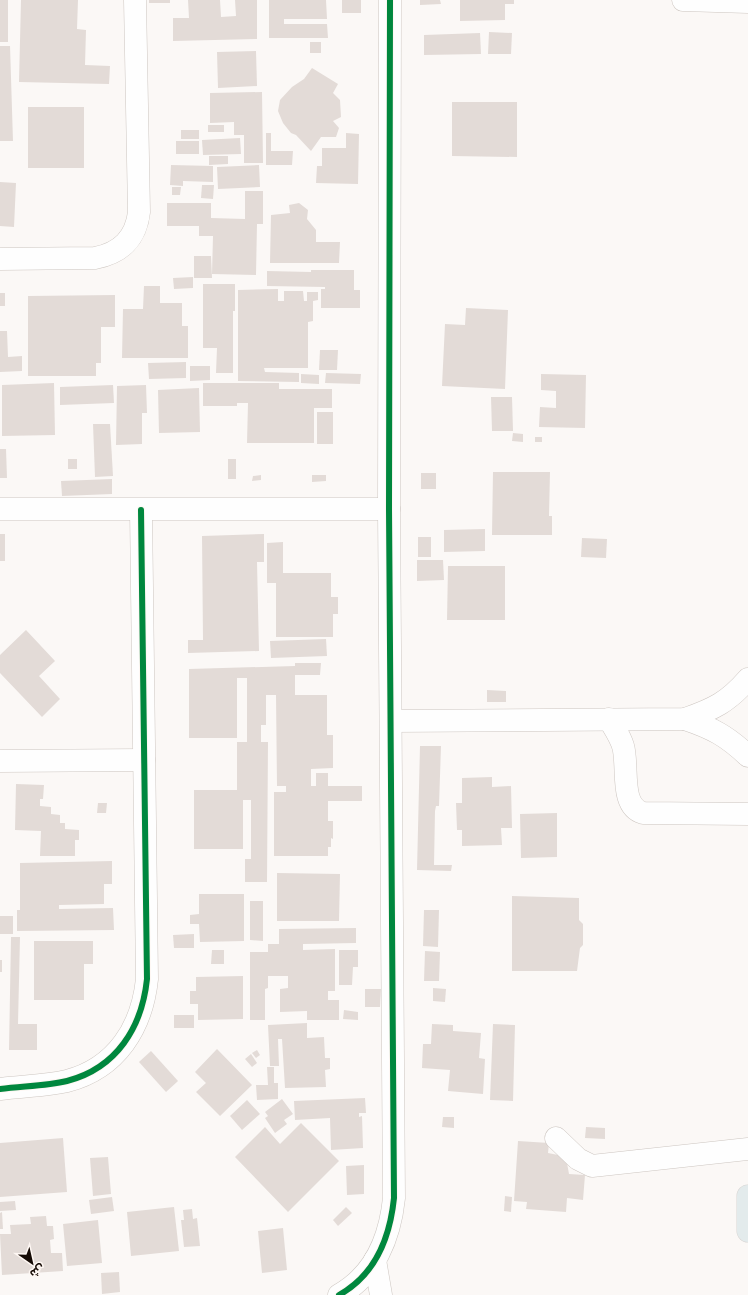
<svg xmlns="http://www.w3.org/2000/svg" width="748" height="1295" viewBox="0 0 748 1295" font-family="Karla,'Noto Sans Arabic',sans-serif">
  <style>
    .building { fill: #e3dbd7 }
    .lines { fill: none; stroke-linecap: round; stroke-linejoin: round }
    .minor-casing { stroke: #cdc6c1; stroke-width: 23 }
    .major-casing { stroke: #d8d5d3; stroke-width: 23 }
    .minor { stroke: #fefefe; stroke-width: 22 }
    .major { stroke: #e3ebec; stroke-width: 22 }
    .cycleway-casing { stroke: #fef7f3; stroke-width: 8 }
    .cycleway { stroke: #00873e; stroke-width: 6 }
  </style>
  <rect width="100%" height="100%" fill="#fbf8f6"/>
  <!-- building -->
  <g class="building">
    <rect x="0" y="0" width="8" height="42"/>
    <polygon points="21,0 78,0 77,29 86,30 85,65 110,66 109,84 19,82"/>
    <rect x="149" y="0" width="21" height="3"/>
    <polygon points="188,0 220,0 221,17 236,16 235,0 257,0 257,39 173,41 173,18 189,18"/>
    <polygon points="269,0 326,0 327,19 284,19 284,24 327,24 328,38 269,38"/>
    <rect x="342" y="0" width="19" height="13"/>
    <polygon points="420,0 440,0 441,4 420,5"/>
    <polygon points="460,0 514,0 514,4 505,4 505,20 460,21"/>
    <polygon points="489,32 512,33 511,54 488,54"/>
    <polygon points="480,33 481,54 424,55 424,35"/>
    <rect x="310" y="42" width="11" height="11"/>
    <polygon points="0,46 10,46 13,141 0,141"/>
    <polygon points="256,51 257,86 218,88 217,52"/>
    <polygon points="312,68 338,84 333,93 340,100 341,117 333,121 339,128 336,137 321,137 311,151 296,135 291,133 283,123 278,111 280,100 292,87 304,79"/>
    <polygon points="262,92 263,163 244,163 244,135 234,135 234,122 210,123 210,93"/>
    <polygon points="452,102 517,102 517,157 452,156"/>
    <rect x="28" y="107" width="56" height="61"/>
    <rect x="208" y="125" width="16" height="7"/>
    <rect x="181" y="130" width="18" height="9"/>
    <polygon points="266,133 271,133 271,151 293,151 292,165 266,165"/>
    <polygon points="346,133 359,134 358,184 316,183 317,166 322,166 322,148 346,148"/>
    <polygon points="240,138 241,154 203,155 202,140"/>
    <rect x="176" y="141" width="23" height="13"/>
    <polygon points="209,156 228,156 228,164 209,165"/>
    <polygon points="171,165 213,166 213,182 183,181 183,186 170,185"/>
    <polygon points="259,165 260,187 218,189 217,167"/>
    <polygon points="0,182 16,183 14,227 0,226"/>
    <polygon points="202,185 214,185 213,199 201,198"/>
    <polygon points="172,187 181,187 180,195 172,195"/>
    <polygon points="245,191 263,191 263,224 257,224 256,275 212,274 213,236 199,236 199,226 167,226 167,203 211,203 211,218 245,219"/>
    <polygon points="299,203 308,210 307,219 316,230 316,242 340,242 339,263 270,263 271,215 290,213 289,205"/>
    <polygon points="194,256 211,256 212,278 194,278"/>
    <polygon points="311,270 354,270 354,290 360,290 360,308 321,308 321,289 325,289 325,287 267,286 267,271 311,272"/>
    <polygon points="193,277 193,288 174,289 173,278"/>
    <polygon points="203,284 235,284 235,311 233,311 233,373 216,373 217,348 203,348"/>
    <polygon points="144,286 160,286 160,303 182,303 182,326 188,326 188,358 122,358 123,309 143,309"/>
    <polygon points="278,289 278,301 284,301 284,291 303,291 304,301 307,301 307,292 318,292 318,300 313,301 313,321 308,322 308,368 264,368 265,372 299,373 299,382 238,381 238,290"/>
    <rect x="0" y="293" width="5" height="13"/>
    <polygon points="115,295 115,327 101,327 101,363 96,363 96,376 28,376 28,296"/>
    <polygon points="466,308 508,310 505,389 442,386 445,324 465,325"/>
    <polygon points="0,331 7,331 8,357 22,356 22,371 0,372"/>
    <polygon points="320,350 338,350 337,370 319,370"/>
    <polygon points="186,362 186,378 149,379 148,363"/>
    <polygon points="190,366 210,366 210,380 190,381"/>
    <polygon points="326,373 361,374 360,384 325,383"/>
    <polygon points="301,374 319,375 319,384 301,383"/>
    <polygon points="541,374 586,375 585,428 539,427 540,407 556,408 556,391 541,390"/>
    <polygon points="54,383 55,435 2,436 2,385"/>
    <polygon points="203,383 279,383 279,389 332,389 332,408 314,408 314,443 247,443 248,403 237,403 237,406 203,406"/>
    <polygon points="113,385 114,403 60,405 60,387"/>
    <polygon points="146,385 147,413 142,413 142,444 116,445 117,386"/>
    <polygon points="199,388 200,432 159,433 158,390"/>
    <polygon points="491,397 512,397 513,431 492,431"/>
    <rect x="317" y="412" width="16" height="32"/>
    <polygon points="93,424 110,424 113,476 95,477"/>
    <polygon points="513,433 523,434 523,442 512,441"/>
    <rect x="535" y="437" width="7" height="5"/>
    <polygon points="0,449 6,449 7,478 0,478"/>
    <rect x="68" y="459" width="9" height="10"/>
    <rect x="228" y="459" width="8" height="20"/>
    <polygon points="493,472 550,472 549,516 552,516 552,535 492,535"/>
    <rect x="421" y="473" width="15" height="16"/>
    <polygon points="261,475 261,480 252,481 253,476"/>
    <polygon points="312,475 326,475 326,481 312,482"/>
    <polygon points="112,479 112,494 62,496 61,481"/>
    <polygon points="485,529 485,551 444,552 444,530"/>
    <rect x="0" y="534" width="5" height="27"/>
    <polygon points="264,534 264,562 257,562 259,651 188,653 188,640 203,640 202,536"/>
    <rect x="418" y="537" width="13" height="20"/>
    <polygon points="582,538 607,539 606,558 581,557"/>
    <polygon points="283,542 283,573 331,573 331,597 338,597 338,614 333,614 333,637 276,637 276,583 267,583 267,543"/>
    <polygon points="417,560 443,560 444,580 417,581"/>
    <polygon points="448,566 505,566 505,620 447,620"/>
    <polygon points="26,630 55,661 39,676 60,699 42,717 0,673 0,655"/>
    <polygon points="326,639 327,656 271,658 270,641"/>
    <polygon points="295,663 321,663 320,675 295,675 295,695 327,695 327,735 333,735 333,768 311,769 311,786 316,786 316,773 328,773 328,786 362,786 362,801 328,801 328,821 333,821 333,839 331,838 331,847 328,847 328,856 274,856 274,792 286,792 286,786 277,786 276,695 266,695 266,725 261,725 261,742 268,742 267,882 245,882 245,859 251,859 251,800 243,800 243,849 194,849 194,790 237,790 237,742 247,742 247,678 237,678 237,738 189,738 189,669 295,666"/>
    <polygon points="487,690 506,691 506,702 487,702"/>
    <polygon points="420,746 441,746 439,806 436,806 435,811 434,865 452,865 451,871 417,870"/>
    <polygon points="492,777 492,787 511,786 512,828 501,828 502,845 462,846 462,830 457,830 456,803 462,803 462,778"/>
    <polygon points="16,784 44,785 43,799 40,799 40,806 51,807 51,814 60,815 60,823 65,823 65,829 79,830 79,840 75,840 75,856 40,856 41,831 15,830"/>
    <polygon points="98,803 107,803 106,813 97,813"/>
    <polygon points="557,813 557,857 521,858 520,814"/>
    <polygon points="112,861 112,884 104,884 104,904 59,905 59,909 113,908 114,930 17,931 17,910 20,910 20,863"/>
    <polygon points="277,873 340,874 339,921 277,921"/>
    <polygon points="199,894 244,894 244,941 200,942 199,924 190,924 190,915 199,914"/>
    <polygon points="512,896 579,898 579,920 583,924 583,945 580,948 577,971 512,971"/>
    <polygon points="250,901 263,901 263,941 250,940"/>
    <polygon points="424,910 439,910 438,947 423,946"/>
    <rect x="0" y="916" width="13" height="18"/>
    <polygon points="356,928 356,943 303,944 303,950 335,949 335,991 328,991 328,1000 339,1000 339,1020 307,1020 307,1011 280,1012 280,989 288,988 288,976 268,976 268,988 265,989 265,1020 250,1020 250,952 268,952 268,944 279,944 279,929"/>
    <polygon points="194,934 194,948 174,948 173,935"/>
    <polygon points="11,937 20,937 18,1024 37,1024 37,1050 9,1050"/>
    <polygon points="34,941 93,941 93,964 84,964 84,1000 34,1000"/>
    <polygon points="212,950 224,950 224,964 211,964"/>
    <polygon points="339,950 358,950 358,967 353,967 352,985 339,985"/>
    <polygon points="425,951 440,952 439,981 424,981"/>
    <rect x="0" y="960" width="2" height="12"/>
    <polygon points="243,976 243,1019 198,1020 198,1004 190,1004 190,991 196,991 196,977"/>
    <polygon points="433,988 446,989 445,1002 433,1001"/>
    <polygon points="365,989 381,989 380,1007 365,1007"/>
    <polygon points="344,1010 358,1012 358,1020 343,1019"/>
    <rect x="174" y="1015" width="20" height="13"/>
    <polygon points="307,1023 307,1038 324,1037 325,1058 330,1058 330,1069 325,1070 326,1087 285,1088 282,1039 278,1039 279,1066 270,1066 268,1025"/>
    <polygon points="432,1024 453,1025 453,1031 481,1033 479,1058 485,1059 483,1094 448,1091 450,1070 422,1068 423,1044 431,1044"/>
    <polygon points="493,1024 515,1025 513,1101 490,1100"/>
    <polygon points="217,1049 252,1085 220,1116 196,1092 206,1083 195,1072"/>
    <polygon points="257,1050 260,1055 256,1058 252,1053"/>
    <polygon points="151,1051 178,1081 166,1092 139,1062"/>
    <polygon points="251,1054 257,1063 252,1067 245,1059"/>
    <polygon points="267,1067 274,1067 274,1083 278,1083 278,1099 257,1100 256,1085 268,1085"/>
    <polygon points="365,1098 366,1113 359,1113 359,1117 362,1116 363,1148 331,1150 330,1118 295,1120 294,1101"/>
    <polygon points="282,1099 293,1114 284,1120 287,1124 275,1133 265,1118 268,1116 265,1112"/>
    <polygon points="247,1100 260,1114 242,1130 230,1116"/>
    <polygon points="443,1117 454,1117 454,1128 442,1127"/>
    <polygon points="301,1123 339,1161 288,1212 235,1157 265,1127 280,1144"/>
    <polygon points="586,1127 605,1128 605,1139 585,1138"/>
    <polygon points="63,1138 67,1192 0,1197 0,1143"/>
    <polygon points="518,1141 549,1143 548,1153 558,1155 567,1163 569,1174 585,1175 583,1200 567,1198 566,1212 526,1209 527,1202 514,1201"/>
    <polygon points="108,1157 111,1194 93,1196 90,1158"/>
    <polygon points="364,1165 364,1194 347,1195 346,1166"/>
    <polygon points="505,1196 512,1197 511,1212 504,1211"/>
    <polygon points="112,1197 114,1211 91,1214 89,1200"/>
    <polygon points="15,1201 16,1210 0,1211 0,1202"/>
    <polygon points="174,1207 179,1251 131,1256 127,1212"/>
    <polygon points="346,1207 352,1213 338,1226 333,1220"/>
    <polygon points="192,1209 193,1219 197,1218 200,1246 184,1247 181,1220 184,1220 183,1210"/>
    <polygon points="2,1212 3,1229 0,1229 0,1213"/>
    <polygon points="46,1216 47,1226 53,1226 54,1239 50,1240 51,1253 62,1253 63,1271 2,1275 0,1234 11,1234 10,1225 31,1224 30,1217"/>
    <polygon points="98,1220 102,1263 67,1266 63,1224"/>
    <polygon points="283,1228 287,1270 262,1273 258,1231"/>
    <polygon points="119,1272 120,1292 102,1294 101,1273"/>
  </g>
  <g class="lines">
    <!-- minor casing -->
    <g class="minor-casing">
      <g id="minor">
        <polyline points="683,0 748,2"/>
        <path d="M0,259L95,258C121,253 136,238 139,212L135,0"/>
        <polyline points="0,509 389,509"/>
        <path d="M609,719C614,728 620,736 623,746C629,766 619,806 643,813L748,814"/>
        <path d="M685,719C712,728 727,736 748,756"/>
        <path d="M391,721L685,719C714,709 728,702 748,679"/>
        <polyline points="0,761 144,760"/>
        <path d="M0,1089C22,1086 46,1086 67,1081C117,1068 142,1027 147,979L141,510"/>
        <polyline points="556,1138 578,1159 592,1166 748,1149"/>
        <polyline points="375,1260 381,1295"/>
        <path d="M339,1295C375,1275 390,1237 394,1198L389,509L390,0"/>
      </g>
    </g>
    <!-- major casing -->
    <g class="major-casing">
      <polyline id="major" points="748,1196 748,1231"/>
    </g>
    <!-- minor -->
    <use href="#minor" class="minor"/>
    <!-- major -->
    <use href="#major" class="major"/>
    <!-- cycleway casing -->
    <g class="cycleway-casing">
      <g id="cycleway">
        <path d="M0,1089C22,1086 46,1086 67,1081C117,1068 142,1027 147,979L141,510"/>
        <path d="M339,1295C375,1275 390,1237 394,1198L389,509L390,0"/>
      </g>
    </g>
    <!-- cycleway -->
    <use href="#cycleway" class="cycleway"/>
  </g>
  <!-- north arrow -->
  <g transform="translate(32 1263) rotate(146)" stroke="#fef7f3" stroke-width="3" paint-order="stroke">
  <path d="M0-3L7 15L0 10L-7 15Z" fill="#140a04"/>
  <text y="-6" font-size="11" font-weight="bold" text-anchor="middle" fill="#140a04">ش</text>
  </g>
</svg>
